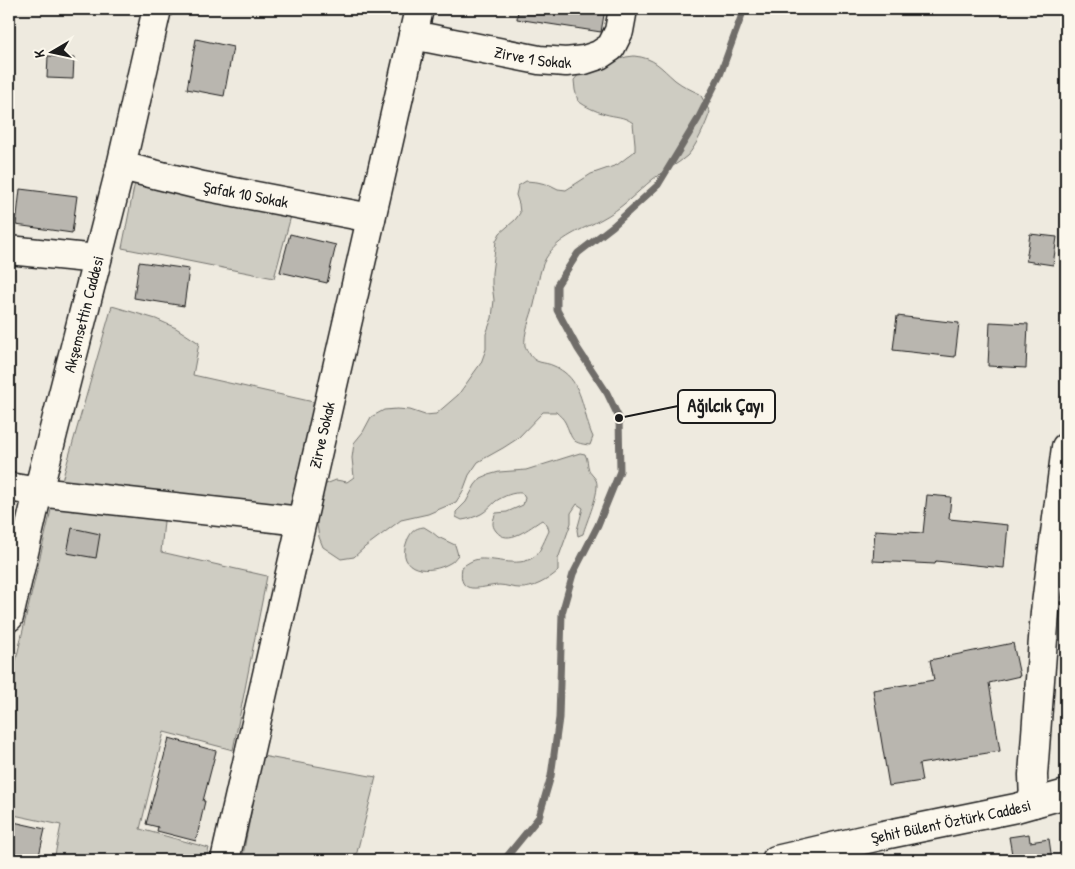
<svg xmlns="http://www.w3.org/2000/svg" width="1075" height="869" viewBox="0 0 1075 869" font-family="'Patrick Hand',sans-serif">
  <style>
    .green { fill: #ceccc2; stroke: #75746f }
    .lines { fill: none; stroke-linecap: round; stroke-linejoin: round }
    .stream { stroke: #6f6d69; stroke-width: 7 }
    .building { fill: #b9b6af; stroke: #1c1c1c }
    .minor-casing { stroke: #1c1c1c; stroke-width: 31 }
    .minor { stroke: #fbf7ec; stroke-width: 28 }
    .labels { text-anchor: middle; stroke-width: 5; stroke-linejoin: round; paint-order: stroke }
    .street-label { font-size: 16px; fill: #1c1c1c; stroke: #fbf7ec }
    .leader { fill: none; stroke: #1c1c1c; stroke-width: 2 }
    .callout-dot { fill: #1c1c1c; stroke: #fbf7ec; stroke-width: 2 }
    .callout { fill: #fbf7ec; stroke: #1c1c1c; stroke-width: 2 }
    .callout-label { font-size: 18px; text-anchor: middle; font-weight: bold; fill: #1c1c1c }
  </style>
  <rect width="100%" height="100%" fill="#eeeadf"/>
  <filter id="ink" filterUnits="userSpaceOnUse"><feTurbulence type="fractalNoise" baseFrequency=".02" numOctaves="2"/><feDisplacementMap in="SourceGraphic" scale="10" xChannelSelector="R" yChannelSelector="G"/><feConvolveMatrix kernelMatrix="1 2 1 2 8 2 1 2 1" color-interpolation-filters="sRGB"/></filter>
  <g filter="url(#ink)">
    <!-- green -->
    <g class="green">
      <path d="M634,56C655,58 660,67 675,80C683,86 691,90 700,94L710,112C706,124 696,147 687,156C677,165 663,171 653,179C636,193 621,209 602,219C582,230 558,237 546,258C538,272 538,289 534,305C531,316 523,335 525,346C526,348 527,351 529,353C535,365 544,361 554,366C557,367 561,370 564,372C584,387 583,416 593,437L590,445C569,443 573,438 565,422C563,418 559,415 556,412H543L517,439L503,448L478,462L469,475L463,491L456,502L428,514L401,520L365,547L354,557L341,559L323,547L319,537L317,525V513L322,490L326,484L336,480L347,482L354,477L352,458L354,443L363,432L371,417L384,410L397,409L410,410L425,415L436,414L458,395L481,363L486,349V334L492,318L494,300L492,285V273L496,241L500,233L515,220L520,213L519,204L516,195L518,186L526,181L537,182L550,185L558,189L566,190L591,174L617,165L635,151V144L633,123C624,116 615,117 605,114C595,111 586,107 578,101L575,90L574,80L580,73L626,57Z"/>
      <polygon points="135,182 291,216 274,278 122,248"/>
      <polygon points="112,306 156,319 176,328 199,343 193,375 318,403 287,516 59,491"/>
      <path d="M580,453L585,454C588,460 587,464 589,470C590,474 594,476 596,480C601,491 586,522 583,534L578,536L577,530L583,508L577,504L571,513V523L558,559V571C548,580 533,589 519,588C512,588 506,585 499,585C481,586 457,598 462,567C468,563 472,560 479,559C496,558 522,569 536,555C540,552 546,537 549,531L547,524L542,520C530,527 508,547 496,531C491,525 493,520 496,513L507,512L523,505L525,498L522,493C513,492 504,496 496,501C491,505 487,511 481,514C475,517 469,519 462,520L456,517V512L466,502L475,485L481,478L488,475L499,472L526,470Z"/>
      <polygon points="54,497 165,511 161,552 267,576 233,750 164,732 140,829 209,848 206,860 54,860 61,825 9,814 9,690"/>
      <path d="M424,527L432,532L438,537L455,545L458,555C455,558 453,562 450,563C430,575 395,572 407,541C411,532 414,528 424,527Z"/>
      <polygon points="262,756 376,777 355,860 242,860"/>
    </g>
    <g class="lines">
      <!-- stream -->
      <polyline class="stream" points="504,860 539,817 551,776 559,718 562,613 573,574 598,525 620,471 619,418 607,393 578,349 557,310 557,285 578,253 613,226 658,185 698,119 720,75 744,9"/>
    </g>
    <!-- building -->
    <g class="building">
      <polygon points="518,9 605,9 601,32 517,19"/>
      <polygon points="196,39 233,47 224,96 187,89"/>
      <polygon points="48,56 74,58 73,79 47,78"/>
      <polygon points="20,189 77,196 72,233 16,225"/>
      <polygon points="290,234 336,245 327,283 280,272"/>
      <polygon points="1030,234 1057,237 1053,265 1026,261"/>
      <polygon points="139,262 189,269 184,306 134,298"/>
      <polygon points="897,316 959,323 955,357 893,350"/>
      <polygon points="990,322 1028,324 1026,368 988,366"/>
      <polygon points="927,495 951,497 949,519 1008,525 1004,568 936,561 935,564 873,561 875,530 923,533"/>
      <polygon points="72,528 100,534 96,558 67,553"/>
      <polygon points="1013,643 1020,676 989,683 1000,751 919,764 922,781 889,786 873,690 934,680 930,660"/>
      <polygon points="169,738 216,751 203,801 205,801 196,841 157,831 158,827 146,824"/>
      <polygon points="9,821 45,829 38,860 9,860"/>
      <polygon points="1029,834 1030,842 1049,839 1052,860 1013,860 1009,837"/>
    </g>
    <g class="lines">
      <!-- minor casing -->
      <g class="minor-casing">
        <g id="minor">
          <path id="s1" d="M413,35L539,60L566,62L584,60L599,55L611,47L619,31L623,9"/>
          <path id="s2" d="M121,166L203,186L371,218"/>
          <polyline points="9,250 97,259"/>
          <polyline points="9,487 38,492 301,521"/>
          <path id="s3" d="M9,617L38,492L121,166L157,9"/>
          <polyline points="1034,803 1033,775 1045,612 1066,447"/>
          <path id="s4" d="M225,860L285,595L419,9"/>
          <path id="s5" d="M776,860L884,835L1016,808L1066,794"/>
        </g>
      </g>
      <!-- minor -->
      <use href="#minor" class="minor"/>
    </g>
  </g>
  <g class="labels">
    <!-- street labels -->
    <g class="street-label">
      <text dy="6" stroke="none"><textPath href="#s1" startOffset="122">Zirve 1 Sokak</textPath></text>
      <text dy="6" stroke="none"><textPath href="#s2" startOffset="128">Şafak 10 Sokak</textPath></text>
      <text dy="6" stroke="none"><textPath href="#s3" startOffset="312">Akşemsettin Caddesi</textPath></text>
      <text dy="6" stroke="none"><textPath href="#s4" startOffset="436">Zirve Sokak</textPath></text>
      <text dy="6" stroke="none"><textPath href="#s5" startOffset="179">Şehit Bülent Öztürk Caddesi</textPath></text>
    </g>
  </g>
  <!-- callouts -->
  <path class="leader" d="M619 418L678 406"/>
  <circle class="callout-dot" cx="619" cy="418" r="5"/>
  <rect class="callout" x="678" y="390" width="97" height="33" rx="5"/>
  <g class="callout-label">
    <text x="726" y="412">Ağılcık Çayı</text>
  </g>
  <!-- margin -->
  <rect width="1075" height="869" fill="none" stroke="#fbf7ec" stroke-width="30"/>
  <rect x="15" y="15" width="1045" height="839" fill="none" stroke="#1c1c1c" stroke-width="2" filter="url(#ink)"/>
  <!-- north arrow -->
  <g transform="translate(52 52) rotate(261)" stroke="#fbf7ec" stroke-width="4" paint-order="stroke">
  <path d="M0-4L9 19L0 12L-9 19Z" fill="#1c1c1c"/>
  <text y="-8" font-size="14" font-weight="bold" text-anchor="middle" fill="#1c1c1c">K</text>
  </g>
</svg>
